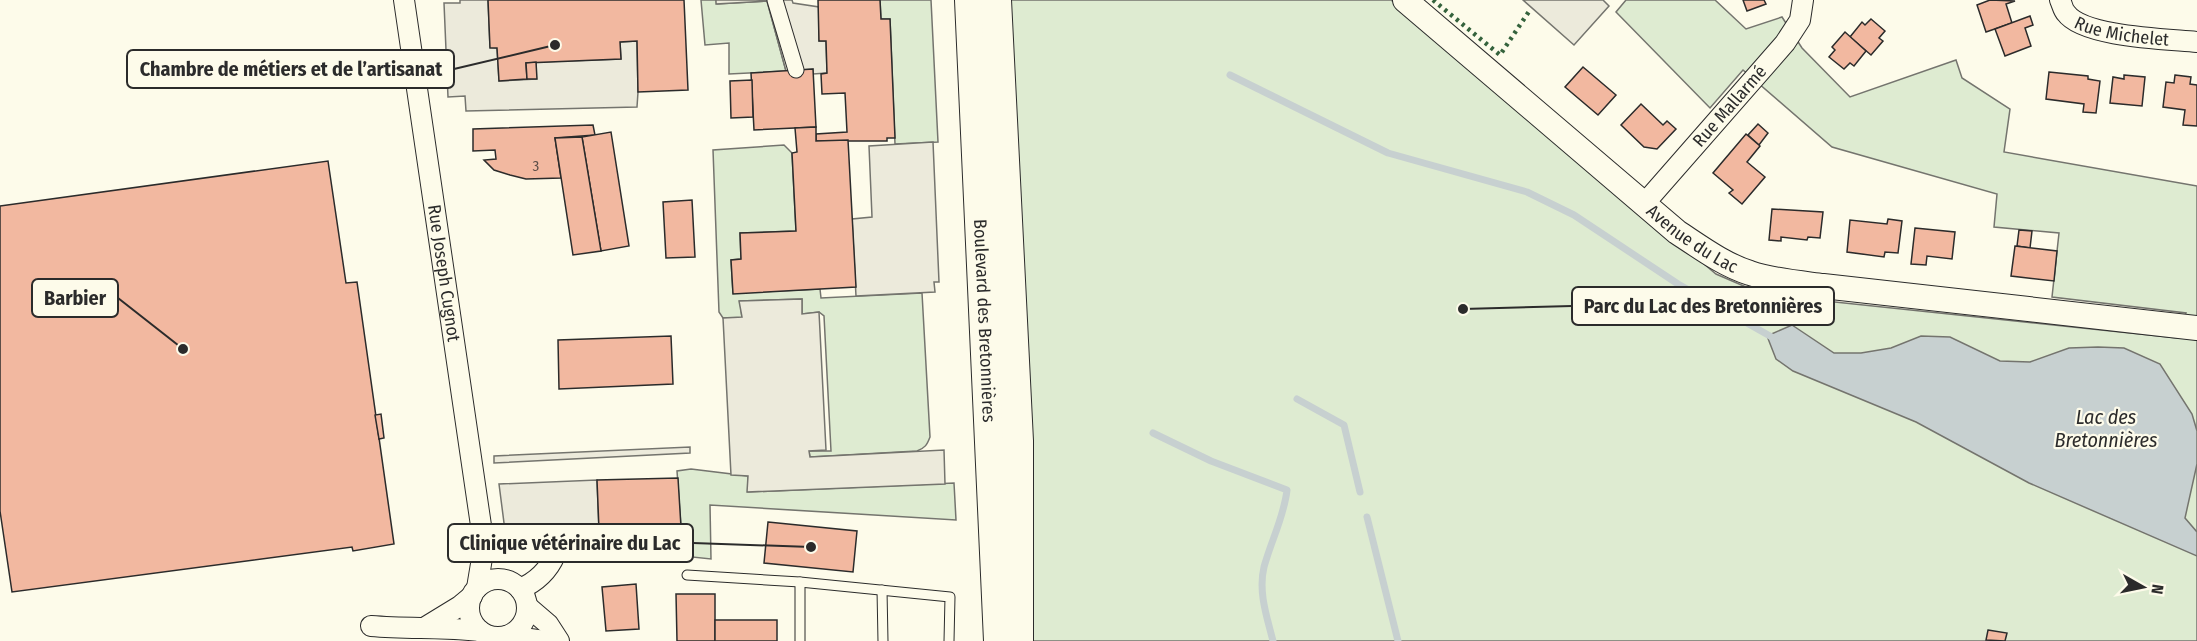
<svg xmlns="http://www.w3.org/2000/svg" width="2197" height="641" viewBox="0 0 2197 641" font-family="'Fira Sans Condensed',sans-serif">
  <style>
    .green { fill: #deebd1; stroke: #74746e; stroke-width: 1.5 }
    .parking { fill: #eceadb; stroke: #74746e; stroke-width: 1.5 }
    .water { fill: #c7d0d0; stroke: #74746e; stroke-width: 1.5 }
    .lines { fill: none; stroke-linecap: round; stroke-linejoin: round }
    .stream { stroke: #c7d0d0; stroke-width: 7 }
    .building { fill: #f2b8a0; stroke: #2b2b2b; stroke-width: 1.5 }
    .service-casing { stroke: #2b2b2b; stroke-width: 11 }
    .pedestrian-casing { stroke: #2b2b2b; stroke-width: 17 }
    .minor-casing { stroke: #2b2b2b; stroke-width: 22 }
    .tertiary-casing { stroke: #2b2b2b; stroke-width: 26 }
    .primary-casing { stroke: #2b2b2b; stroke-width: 32 }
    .service { stroke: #fdfbea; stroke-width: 9 }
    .pedestrian { stroke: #fdfbea; stroke-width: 15 }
    .minor { stroke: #fdfbea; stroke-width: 20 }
    .tertiary { stroke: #fdfbea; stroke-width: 24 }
    .primary { stroke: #fdfbea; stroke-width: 30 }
    .hedge { stroke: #34623c; stroke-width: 4.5; stroke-dasharray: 3 4.5; stroke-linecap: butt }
    .labels { text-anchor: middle; stroke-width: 4.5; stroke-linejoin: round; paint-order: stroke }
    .number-label { font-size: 15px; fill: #5d4e48 }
    .street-label { font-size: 18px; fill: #2b2b2b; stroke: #fdfbea }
    .water-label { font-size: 20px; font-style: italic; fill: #2b2b2b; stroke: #fdfbea }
    .leader { fill: none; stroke: #2b2b2b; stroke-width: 2 }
    .callout-dot { fill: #2b2b2b; stroke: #fdfbea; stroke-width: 2 }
    .callout { fill: #fdfbea; stroke: #2b2b2b; stroke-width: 2 }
    .callout-label { font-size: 20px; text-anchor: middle; font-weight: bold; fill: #2b2b2b }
  </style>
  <rect width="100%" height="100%" fill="#fdfbea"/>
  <!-- green -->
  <g class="green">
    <polygon points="701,0 716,0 717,4 767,1 786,71 729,74 729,43 705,45"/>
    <polygon points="880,0 931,0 938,142 895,144 890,19 881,19"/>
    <polygon points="1009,0 1391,0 1716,274 1746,287 1777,296 2177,338 2186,313 2052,297 2059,233 1994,227 1997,194 1832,147 1743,70 1710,108 1616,12 1626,0 1715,0 1746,29 1782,17 1802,48 1850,97 1956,60 1962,78 2010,109 2004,152 2197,186 2197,641 1027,641"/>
    <path d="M784,145L792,153L796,231L740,233L741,259L731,260L733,293L820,289L821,298L922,293L930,437C927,445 925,448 917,451L810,457L809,451H831L824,316L819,312L802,314V299L740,301L742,318H723L719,312L713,150Z"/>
    <polygon points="691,469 748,476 748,492 954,483 956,520 710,505 711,559 664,554 664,557 637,556 636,529 681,527 677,471"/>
  </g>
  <!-- parking -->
  <g class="parking">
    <polygon points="460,0 488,0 490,47 497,48 499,81 536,79 536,62 621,59 620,42 637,41 638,92 637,107 466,111 465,96 448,97 444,3 460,3"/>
    <polygon points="716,0 792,0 793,3 819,7 819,41 826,41 827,73 813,74 813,69 786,71 767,1 716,4"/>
    <polygon points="1523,0 1603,0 1609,6 1574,45"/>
    <polygon points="933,142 939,282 934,282 935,292 856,296 852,219 872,217 869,146"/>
    <polygon points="802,299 802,314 819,312 826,450 809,451 810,457 944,450 945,484 747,492 748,476 731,475 723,318 742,317 739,301"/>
    <polygon points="690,447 690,453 494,463 494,456"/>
    <polygon points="597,480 599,530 636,529 637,556 508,554 499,484"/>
  </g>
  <!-- water -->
  <polygon class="water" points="1792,325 1834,353 1861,353 1891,348 1921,336 1950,337 2000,361 2030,362 2069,348 2098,347 2124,348 2160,364 2192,414 2197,431 2197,464 2185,518 2197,532 2197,556 2029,483 1916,422 1793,371 1776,359 1767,336"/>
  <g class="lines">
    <!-- stream -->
    <g class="stream">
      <polyline points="1230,75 1388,153 1527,192 1574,215 1678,284 1777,340"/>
      <polyline points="1297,399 1344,425 1360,492"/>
      <path d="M1153,433L1211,461L1287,490C1284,517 1271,541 1264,567C1258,592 1267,617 1273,641"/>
      <polyline points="1367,517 1398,641"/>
    </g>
  </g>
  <!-- building -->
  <g class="building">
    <polygon points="488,0 684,0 688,90 638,92 637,41 620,42 621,59 526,63 527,79 499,81 497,48 490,48"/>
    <polygon points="818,0 880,0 881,19 890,19 895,138 887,138 887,141 816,141 816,134 847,132 845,93 822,94 821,74 827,73 826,41 819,41"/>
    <polygon points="1743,0 1764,0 1766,4 1747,11"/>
    <polygon points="1990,0 2015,1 2006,4 2012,23 1986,32 1977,5"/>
    <polygon points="2030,16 2033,25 2025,28 2031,46 2005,56 1995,29"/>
    <polygon points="1871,19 1885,31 1879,38 1883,41 1871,55 1850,37 1862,22 1865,25"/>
    <polygon points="1845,32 1866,51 1854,66 1850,63 1844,69 1829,57 1835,50 1832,47"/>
    <polygon points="536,62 537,79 527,79 526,63"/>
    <polygon points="1583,67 1616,95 1598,115 1565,87"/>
    <polygon points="813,69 816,127 754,130 751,73"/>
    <polygon points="2049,72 2088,76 2088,79 2100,81 2096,113 2083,112 2084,104 2046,99"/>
    <polygon points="2124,75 2145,77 2142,106 2110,103 2113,77 2124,79"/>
    <polygon points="2175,75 2191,77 2190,84 2197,85 2197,126 2183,125 2185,110 2163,107 2166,82 2174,83"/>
    <polygon points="752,80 753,117 731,118 730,81"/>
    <polygon points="1641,104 1663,125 1667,121 1676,129 1657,149 1644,147 1621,125"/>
    <polygon points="1758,124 1768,133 1759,145 1748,135"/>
    <polygon points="593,125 595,135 555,138 561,178 526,179 510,175 494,170 484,160 496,159 495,150 473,151 473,129"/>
    <polygon points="816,127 816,141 848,140 856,287 733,294 731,260 741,259 740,233 796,231 792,153 797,152 795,128"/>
    <polygon points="611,132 629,246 601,251 582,137"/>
    <polygon points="1746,134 1760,146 1747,162 1765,177 1742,204 1729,193 1733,190 1713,173"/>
    <polygon points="582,137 601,251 573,255 555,138"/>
    <polygon points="328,161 346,283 357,282 394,544 353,551 352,547 12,592 0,511 0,206"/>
    <polygon points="692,200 695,257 666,258 663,202"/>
    <polygon points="1772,209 1823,212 1820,238 1808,237 1807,240 1781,237 1781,241 1769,240"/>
    <polygon points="1888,219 1902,221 1898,253 1885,252 1884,257 1847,252 1850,220 1887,224"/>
    <polygon points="1915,228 1955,232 1952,259 1927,256 1926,265 1911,264"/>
    <polygon points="2019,230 2032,231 2030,248 2017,246"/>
    <polygon points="2015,246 2057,251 2054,281 2011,276"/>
    <polygon points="671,336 673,384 559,389 558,340"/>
    <polygon points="381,414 384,438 379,439 375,415"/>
    <polygon points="678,478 681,527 599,530 597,480"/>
    <polygon points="768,522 857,531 853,572 764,563"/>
    <polygon points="636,584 639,629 606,631 602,587"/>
    <polygon points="676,594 715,594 715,641 677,641"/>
    <rect x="715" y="620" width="62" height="21"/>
    <polygon points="1988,630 2007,633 2005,641 1986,640"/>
  </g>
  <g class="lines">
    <!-- service casing -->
    <g class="service-casing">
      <g id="service">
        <polyline points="687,575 800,582 950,597 949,641"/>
        <polyline points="882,590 883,641"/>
        <polyline points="800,641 800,582"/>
      </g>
    </g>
    <!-- pedestrian casing -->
    <g class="pedestrian-casing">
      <polyline id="pedestrian" points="775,0 796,70"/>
    </g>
    <!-- minor casing -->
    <g class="minor-casing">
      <g id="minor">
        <path id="s1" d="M404,0L484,546L477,588"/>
        <path id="s2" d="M2060,0C2062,4 2063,10 2066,13C2083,37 2167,39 2197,42"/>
        <path id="s3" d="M1644,204L1785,43L1800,20L1803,0"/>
        <circle cx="498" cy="608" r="29"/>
        <path d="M520,589C536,582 548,571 555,555"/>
        <polyline points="527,606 548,624 559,641"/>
        <path d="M371,626C408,629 444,627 480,631"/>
        <polyline points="424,628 460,606 472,596"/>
        <polyline points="507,636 545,641"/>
      </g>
    </g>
    <!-- tertiary casing -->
    <g class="tertiary-casing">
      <g id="tertiary">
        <path id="s4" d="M1405,0L1677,232C1700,247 1724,265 1750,273C1773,281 1799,283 1823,286L2197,328"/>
      </g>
    </g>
    <!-- primary casing -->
    <g class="primary-casing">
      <g id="primary">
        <path id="s5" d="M970,0L999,641"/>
        <polyline points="996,0 1018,441 1018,641"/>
      </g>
    </g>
    <!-- service -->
    <use href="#service" class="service"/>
    <!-- pedestrian -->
    <use href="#pedestrian" class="pedestrian"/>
    <!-- minor -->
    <use href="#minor" class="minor"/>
    <!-- tertiary -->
    <use href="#tertiary" class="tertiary"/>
    <!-- primary -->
    <use href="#primary" class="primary"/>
    <!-- hedge -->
    <polyline class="hedge" points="1433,0 1500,55 1530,10"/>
  </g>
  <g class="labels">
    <!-- number labels -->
    <g class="number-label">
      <text x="536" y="171">3</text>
    </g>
    <!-- street labels -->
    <g class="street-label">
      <text dy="6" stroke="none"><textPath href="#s2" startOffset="75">Rue Michelet</textPath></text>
      <text dy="6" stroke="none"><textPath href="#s3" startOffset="130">Rue Mallarmé</textPath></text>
      <text dy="6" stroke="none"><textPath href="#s4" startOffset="374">Avenue du Lac</textPath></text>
      <text dy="6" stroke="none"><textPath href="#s1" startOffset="276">Rue Joseph Cugnot</textPath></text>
      <text dy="6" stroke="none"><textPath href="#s5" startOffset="321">Boulevard des Bretonnières</textPath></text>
    </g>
    <!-- water labels -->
    <g class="water-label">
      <text x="2106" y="424">Lac des<tspan x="2106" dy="23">Bretonnières</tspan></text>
    </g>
  </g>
  <!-- callouts -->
  <path class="leader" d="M555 45L454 69M183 349L118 298M1463 309L1572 306M811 547L693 543"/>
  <g class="callout-dot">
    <circle cx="555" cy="45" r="6"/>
    <circle cx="183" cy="349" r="6"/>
    <circle cx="1463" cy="309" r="6"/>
    <circle cx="811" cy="547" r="6"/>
  </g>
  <g class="callout">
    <rect x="127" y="50" width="327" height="38" rx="6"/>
    <rect x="32" y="279" width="86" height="38" rx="6"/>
    <rect x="1572" y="287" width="262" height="38" rx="6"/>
    <rect x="448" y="524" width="245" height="38" rx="6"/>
  </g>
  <g class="callout-label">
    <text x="291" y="76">Chambre de métiers et de l’artisanat</text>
    <text x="75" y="305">Barbier</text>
    <text x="1703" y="313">Parc du Lac des Bretonnières</text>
    <text x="570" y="550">Clinique vétérinaire du Lac</text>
  </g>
  <!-- north arrow -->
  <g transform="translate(2143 587) rotate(99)" stroke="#fdfbea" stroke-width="4.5" paint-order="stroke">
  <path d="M0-4.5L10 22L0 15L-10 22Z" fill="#2b2b2b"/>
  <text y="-9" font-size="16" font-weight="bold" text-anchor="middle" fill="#2b2b2b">N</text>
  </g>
</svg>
